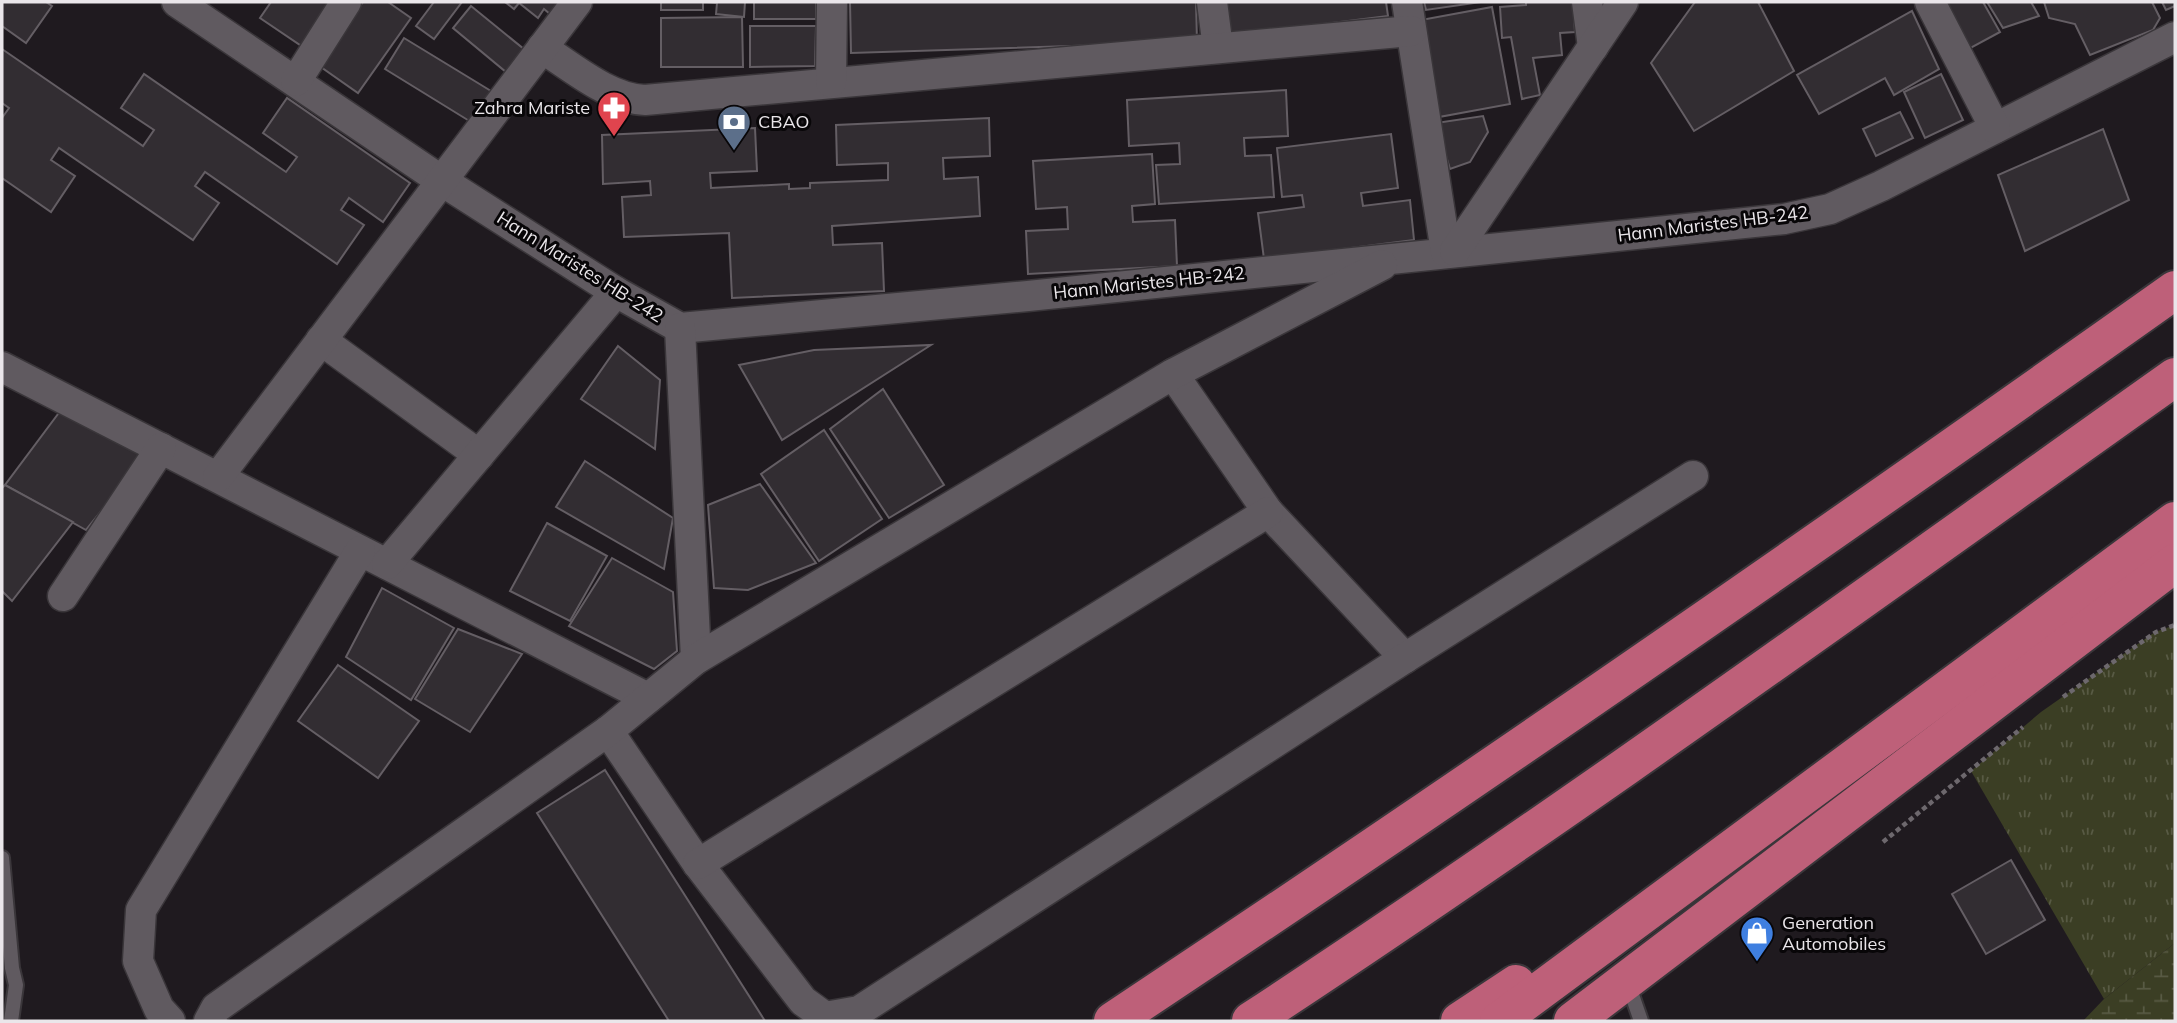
<svg xmlns="http://www.w3.org/2000/svg" width="2177" height="1023" viewBox="0 0 2177 1023" font-family="Mulish,sans-serif">
  <style>
    .grass { fill: url(#grass-tufts) }
    .wetland { fill: url(#wetland-marsh) }
    .building { fill: #322d32; stroke: #645e64; stroke-width: 2 }
    .lines { fill: none; stroke-linecap: round; stroke-linejoin: round }
    .lane-casing { stroke: #3a363a; stroke-width: 18 }
    .street-casing { stroke: #3a363a; stroke-width: 33 }
    .highway-casing { stroke: #3a363a; stroke-width: 42 }
    .path { stroke: #6d686d; stroke-width: 4.5; stroke-dasharray: 5 3.5; stroke-linecap: butt }
    .lane { stroke: #605a60; stroke-width: 14 }
    .street { stroke: #605a60; stroke-width: 30 }
    .highway { stroke: #be6079; stroke-width: 38 }
    .labels { text-anchor: middle; stroke-width: 6; stroke-linejoin: round; paint-order: stroke }
    .poi-label { font-size: 18px; fill: #eae6ea; stroke: #080608; text-anchor: start }
    .street-label { font-size: 18px; fill: #eae6ea; stroke: #080608 }
  </style>
  <defs>
    <pattern id="grass-tufts" width="24" height="20" patternUnits="userSpaceOnUse" patternTransform="scale(1.75)"><rect width="24" height="20" fill="#3b3e24"/><path d="M3 7l-1-3M5 7V3M7 7l1-3M15 17l-1-3M17 17v-4M19 17l1-3" fill="none" stroke="#585a44"/></pattern>
    <pattern id="wetland-marsh" width="20" height="14" patternUnits="userSpaceOnUse" patternTransform="scale(1.75)"><rect width="20" height="14" fill="#3b3e24"/><path d="M1 5h8M5 5V1M11 12h8M15 12V8" fill="none" stroke="#585a44"/></pattern>
  </defs>
  <rect width="100%" height="100%" fill="#1f1a1f"/>
  <!-- grass -->
  <polygon class="grass" points="2175,625 2175,943 2104,999 1971,771 2041,712 2155,632"/>
  <!-- wetland -->
  <polygon class="wetland" points="2175,943 2175,1021 2083,1021 2104,999"/>
  <!-- building -->
  <g class="building">
    <polygon points="2,2 46,2 52,6 26,43 2,26"/>
    <polygon points="271,2 334,2 303,47 260,18"/>
    <polygon points="363,2 388,2 411,18 358,93 318,65"/>
    <polygon points="434,2 462,2 434,39 416,26"/>
    <polygon points="505,2 560,2 550,14 544,9 538,18 519,3 514,9"/>
    <polygon points="661,2 745,2 744,17 716,14 717,3 703,2 703,10 661,10"/>
    <rect x="754" y="2" width="62" height="17"/>
    <polygon points="850,2 1196,2 1197,42 851,53"/>
    <polygon points="1224,2 1386,2 1388,16 1228,36"/>
    <polygon points="1424,2 1481,2 1426,10"/>
    <polygon points="1526,2 1573,2 1575,32 1560,33 1562,55 1533,58 1540,95 1522,99 1511,37 1502,38 1500,7 1526,5"/>
    <polygon points="1695,2 1758,2 1794,71 1694,131 1651,63"/>
    <polygon points="1938,2 1983,2 2000,32 1965,51"/>
    <polygon points="1987,2 2031,2 2039,16 2003,28"/>
    <polygon points="2044,2 2152,2 2160,18 2153,30 2090,55 2075,24 2049,18"/>
    <polygon points="2162,2 2175,2 2175,6 2166,10"/>
    <polygon points="471,6 530,54 512,77 453,28"/>
    <polygon points="1492,7 1510,104 1439,117 1421,20"/>
    <polygon points="1912,11 1939,69 1894,95 1885,78 1819,114 1797,75"/>
    <polygon points="742,17 743,67 661,67 661,18"/>
    <polygon points="750,26 816,26 815,66 750,67"/>
    <polygon points="404,38 491,91 471,122 385,69"/>
    <polygon points="2,49 143,146 154,130 121,108 144,74 286,172 297,157 263,133 287,98 410,183 383,222 349,198 341,210 364,225 337,264 205,172 195,186 219,203 193,240 59,148 51,160 75,176 51,212 2,178 2,118 9,108 2,103"/>
    <polygon points="1941,74 1963,120 1925,138 1904,92"/>
    <polygon points="1286,90 1288,136 1244,138 1245,156 1271,155 1274,197 1159,204 1156,165 1180,164 1179,143 1129,146 1127,100"/>
    <polygon points="1900,112 1913,138 1876,156 1863,129"/>
    <polygon points="1483,116 1488,132 1470,162 1450,169 1436,123"/>
    <polygon points="989,118 990,156 943,158 944,179 978,177 980,216 832,226 833,245 882,243 884,291 732,298 729,233 624,237 622,197 651,195 650,181 603,184 602,135 755,128 757,171 710,173 711,188 789,184 789,189 810,188 810,183 888,180 888,163 837,165 836,125"/>
    <polygon points="2103,129 2129,200 2025,251 1998,175"/>
    <polygon points="1391,134 1398,188 1361,193 1363,206 1410,200 1414,240 1264,259 1258,213 1304,207 1302,195 1282,197 1277,148"/>
    <polygon points="1152,154 1155,204 1132,206 1133,222 1175,220 1177,266 1028,274 1026,231 1068,229 1067,207 1036,209 1033,161"/>
    <polygon points="931,345 782,440 739,365 814,350"/>
    <polygon points="618,346 660,380 655,449 581,399"/>
    <polygon points="883,389 944,485 889,518 830,429"/>
    <polygon points="61,410 147,454 86,530 5,485"/>
    <polygon points="824,430 882,519 819,561 761,474"/>
    <polygon points="585,461 673,518 664,569 556,507"/>
    <polygon points="760,484 816,563 748,590 714,588 708,505"/>
    <polygon points="5,485 73,522 12,601 2,591 2,488"/>
    <polygon points="547,523 607,556 570,621 510,591"/>
    <polygon points="612,558 673,592 677,651 654,669 569,626"/>
    <polygon points="382,588 454,628 411,700 346,657"/>
    <polygon points="458,629 522,654 470,732 415,699"/>
    <polygon points="338,665 419,721 378,778 298,721"/>
    <polygon points="605,770 765,1021 669,1021 537,813"/>
    <polygon points="2011,860 2045,920 1986,954 1952,894"/>
  </g>
  <g class="lines">
    <!-- lane casing -->
    <g class="lane-casing">
      <g id="lane">
        <polyline points="2,858 12,968 16,985 11,1021"/>
        <polyline points="1631,992 1641,1021"/>
      </g>
    </g>
    <!-- street casing -->
    <g class="street-casing">
      <g id="street">
        <polyline points="177,2 442,181 616,292 680,328 1028,296 1784,219 1830,209 1881,186 2175,37"/>
        <polyline points="1212,2 1218,48"/>
        <polyline points="1407,2 1446,252"/>
        <polyline points="1587,2 1593,47"/>
        <polyline points="1930,2 1995,128"/>
        <path d="M542,48C572,67 609,99 645,100L1411,31"/>
        <polyline points="296,81 346,2"/>
        <polyline points="831,82 832,2"/>
        <polyline points="1455,251 1623,2"/>
        <polyline points="680,328 696,659"/>
        <polyline points="321,340 479,455"/>
        <polyline points="2,367 648,698"/>
        <polyline points="1173,374 1268,512 1405,658"/>
        <polyline points="218,477 577,2"/>
        <polyline points="387,564 616,292"/>
        <polyline points="63,596 161,448"/>
        <polyline points="608,731 698,864 803,1001 825,1017 859,1011 1405,658 1693,476"/>
        <polyline points="698,864 1268,512"/>
        <polyline points="170,1021 159,1009 138,961 141,910 360,551"/>
        <polyline points="209,1021 216,1008 608,731 696,659 1173,374 1382,265"/>
      </g>
    </g>
    <!-- highway casing -->
    <g class="highway-casing">
      <g id="highway">
        <path d="M1113,1021C1471,784 1824,539 2175,290"/>
        <path d="M1251,1021C1565,815 1869,594 2175,377"/>
        <polyline points="1460,1021 1516,984"/>
        <polyline points="1499,1021 2175,521"/>
        <polyline points="1573,1021 2175,563"/>
      </g>
    </g>
    <!-- path -->
    <g class="path">
      <polyline points="2063,697 2156,632 2175,625"/>
      <polyline points="1883,842 2023,727"/>
    </g>
    <!-- lane -->
    <use href="#lane" class="lane"/>
    <!-- street -->
    <use href="#street" class="street"/>
    <!-- highway -->
    <use href="#highway" class="highway"/>
  </g>
  <!-- icons -->
  <defs>
    <g id="pharmacy-pin" transform="scale(1.75)"><path d="M0 17L-7.5 6A9.5 9.5 0 1 1 7.5 6Z" fill="#e0444e" stroke="#080608"/><path d="M-2-6h4v4h4v4h-4v4h-4v-4h-4v-4h4Z" fill="#fff"/></g>
    <g id="bank-pin" transform="scale(1.75)"><path d="M0 17L-7.5 6A9.5 9.5 0 1 1 7.5 6Z" fill="#5c6f8a" stroke="#080608"/><path d="M-6-4H6V4H-6ZM0-2.3a2.3 2.3 0 1 0 0 4.6a2.3 2.3 0 1 0 0-4.6Z" fill="#fff"/></g>
    <g id="shop-pin" transform="scale(1.75)"><path d="M0 17L-7.5 6A9.5 9.5 0 1 1 7.5 6Z" fill="#3f7fe0" stroke="#080608"/><path d="M-5-2.5h2.3a2.7 3.5 0 0 1 5.4 0H5L5.5 6h-11ZM-1.5-2.5h3a1.5 2.3 0 0 0-3 0Z" fill="#fff"/></g>
  </defs>
  <g fill-rule="evenodd">
    <use href="#pharmacy-pin" x="614" y="108"/>
    <use href="#bank-pin" x="734" y="122"/>
    <use href="#shop-pin" x="1757" y="933"/>
  </g>
  <g class="labels">
    <!-- poi labels -->
    <g class="poi-label">
      <text x="590" y="114" text-anchor="end">Zahra Mariste</text>
      <text x="758" y="128">CBAO</text>
      <text x="1782" y="929">Generation<tspan x="1782" dy="21">Automobiles</tspan></text>
    </g>
    <!-- street labels -->
    <g class="street-label">
      <text transform="translate(1713 224) rotate(-7)" y="6">Hann Maristes HB-242</text>
      <text transform="translate(580 267) rotate(32)" y="6">Hann Maristes HB-242</text>
      <text transform="translate(1149 283) rotate(-6)" y="6">Hann Maristes HB-242</text>
    </g>
  </g>
  <!-- border -->
  <rect width="2177" height="1023" fill="none" stroke="#eae6ea" stroke-width="7"/>
</svg>
